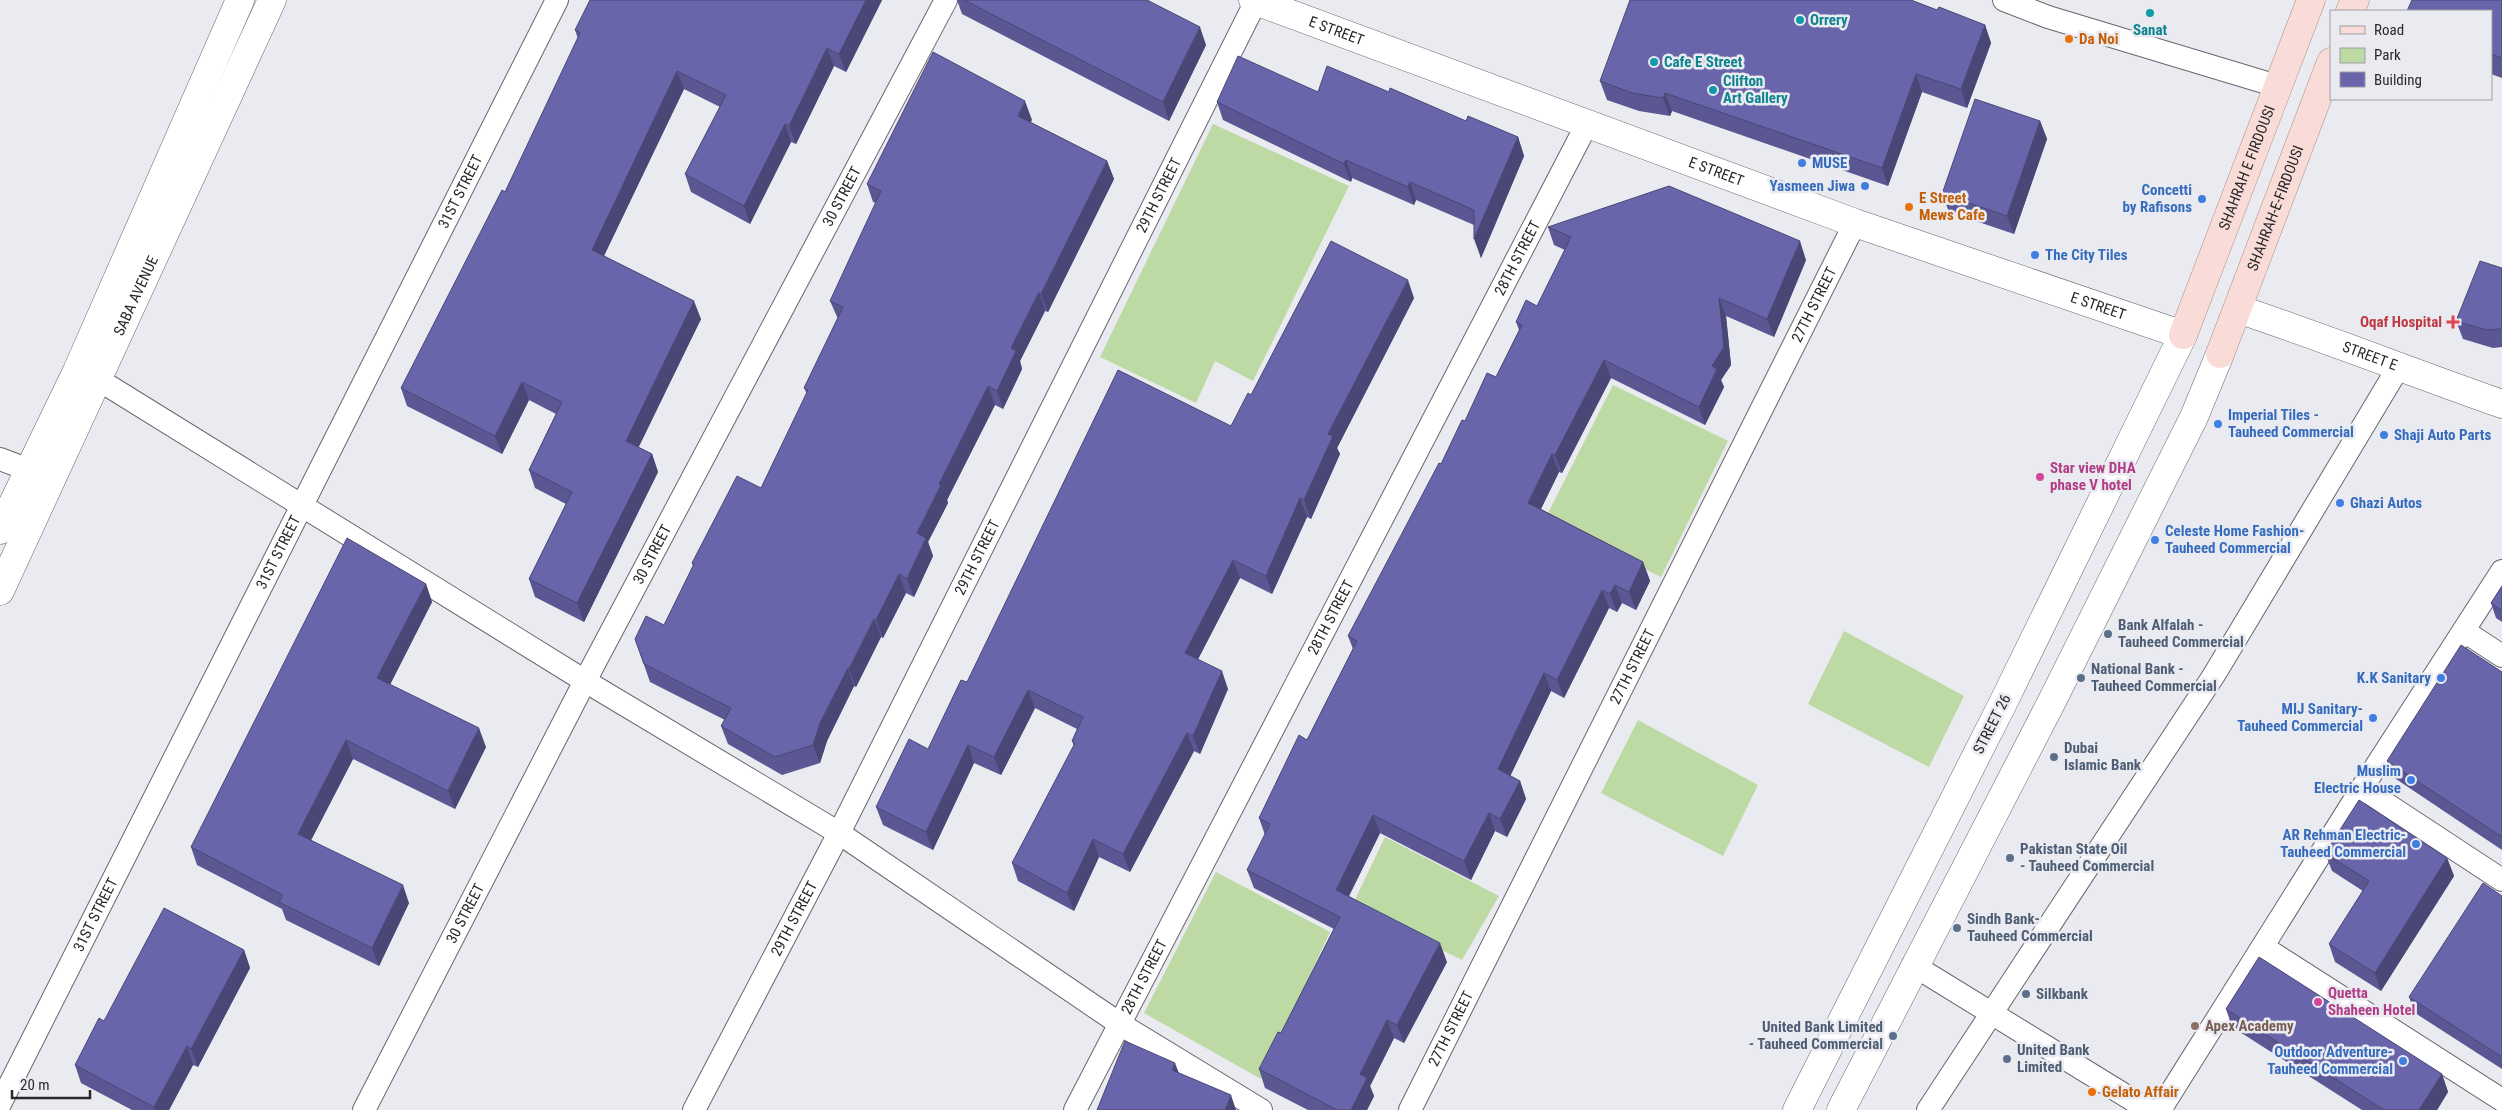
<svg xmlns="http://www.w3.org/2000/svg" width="2502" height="1110" viewBox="0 0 2502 1110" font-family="'Roboto Condensed',sans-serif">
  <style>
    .green { fill: #bdd9a4 }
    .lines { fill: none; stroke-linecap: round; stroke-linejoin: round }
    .street-casing { stroke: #67676e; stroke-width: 24 }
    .secondary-casing { stroke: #67676e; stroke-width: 29 }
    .primary-casing { stroke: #ae8e89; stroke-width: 29 }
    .street { stroke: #fff; stroke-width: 22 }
    .secondary { stroke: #fff; stroke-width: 28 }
    .primary { stroke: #f9dcd7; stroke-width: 28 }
    .wall { fill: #5a5792 }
    .shaded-wall { fill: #4a4777 }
    .building { fill: #6965aa; stroke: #4a4777 }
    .culture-dot { fill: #0f9aa8; stroke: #eaeaf1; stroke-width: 2 }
    .food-dot { fill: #e8710a; stroke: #eaeaf1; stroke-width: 2 }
    .shop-dot { fill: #3f7fe0; stroke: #eaeaf1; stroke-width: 2 }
    .health-dot { fill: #e0444e; stroke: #eaeaf1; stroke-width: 2 }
    .hotel-dot { fill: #d1479c; stroke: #eaeaf1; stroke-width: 2 }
    .service-dot { fill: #5c6f8a; stroke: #eaeaf1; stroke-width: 2 }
    .education-dot { fill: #8d6e63; stroke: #eaeaf1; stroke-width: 2 }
    .labels { text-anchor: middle; stroke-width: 5; stroke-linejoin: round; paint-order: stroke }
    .culture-label { font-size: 15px; font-weight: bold; fill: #0d838f; stroke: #eaeaf1; text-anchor: start }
    .street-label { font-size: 15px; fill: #29292b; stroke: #eaeaf1 }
    .food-label { font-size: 15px; font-weight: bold; fill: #c56008; stroke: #eaeaf1; text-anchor: start }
    .shop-label { font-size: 15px; font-weight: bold; fill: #366cbe; stroke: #eaeaf1; text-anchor: end }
    .health-label { font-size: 15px; font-weight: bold; fill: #be3a42; stroke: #eaeaf1; text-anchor: end }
    .hotel-label { font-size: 15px; font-weight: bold; fill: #b23c85; stroke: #eaeaf1; text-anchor: start }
    .service-label { font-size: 15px; font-weight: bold; fill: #4e5e75; stroke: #eaeaf1; text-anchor: start }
    .education-label { font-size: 15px; font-weight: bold; fill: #785e54; stroke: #eaeaf1; text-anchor: start }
  </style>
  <rect width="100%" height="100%" fill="#eaeaf1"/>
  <!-- green -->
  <g class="green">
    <polygon points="1213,124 1349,186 1253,381 1215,361 1196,403 1100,357"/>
    <polygon points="1613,385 1728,441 1661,577 1545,519"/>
    <polygon points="1844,631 1964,696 1929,767 1808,704"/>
    <polygon points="1638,720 1758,785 1723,856 1601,793"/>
    <polygon points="1385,837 1499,896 1462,960 1352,906"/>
    <polygon points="1216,872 1330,932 1261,1079 1144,1013"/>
  </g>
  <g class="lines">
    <!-- street casing -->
    <g class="street-casing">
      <g id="street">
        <polyline points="2004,0 2048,17 2277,86"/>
        <polyline points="81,373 99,380 585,681 839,833 1120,1024 1261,1110"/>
        <polyline points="0,459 29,470"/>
        <polyline points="2464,631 2502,656"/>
        <polyline points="2362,788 2502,880"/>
        <polyline points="2263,947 2502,1100"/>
        <polyline points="1913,965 2149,1110"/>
        <path id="s1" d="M0,1104L557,0"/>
        <path id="s2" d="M364,1110L585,681L946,0"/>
        <path id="s3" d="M694,1110L839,833L1256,1"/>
        <path id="s4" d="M1075,1110L1587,124"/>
        <path id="s5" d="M1410,1110L1855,223"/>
        <polyline points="1928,1110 2214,675 2398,368"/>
        <polyline points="2160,1110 2362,788 2502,571"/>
      </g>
    </g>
    <!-- secondary casing -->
    <g class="secondary-casing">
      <g id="secondary">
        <path id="s6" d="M1253,0L1855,223L2183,335L2004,701L1797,1110"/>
        <path id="s7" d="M2238,309C2327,339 2414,373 2502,404"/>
        <polyline points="0,530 77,371 240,0"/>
        <path id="s8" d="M0,591L272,0"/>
        <polyline points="1841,1110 2051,703 2194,417 2220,354"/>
      </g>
    </g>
    <!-- primary casing -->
    <g class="primary-casing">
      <g id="primary">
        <polyline points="2350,11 2355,0"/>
        <path id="s9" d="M2183,335L2311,0"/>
        <path id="s10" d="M2220,354L2331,62"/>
      </g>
    </g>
    <!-- street -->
    <use href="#street" class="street"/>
    <!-- secondary -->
    <use href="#secondary" class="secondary"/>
    <!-- primary -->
    <use href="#primary" class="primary"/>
  </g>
  <!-- wall -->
  <g class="wall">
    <polygon points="882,0 846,72 834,66 796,144 791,142 750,224 691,192 685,174 720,107 684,89 604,256 701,319 638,447 652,454 658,472 584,622 535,597 529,579 566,504 535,488 529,470 556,414 529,400 502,454 407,406 401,388 505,192 578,39 575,30"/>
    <polygon points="957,0 1147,0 1206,45 1169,121 962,14"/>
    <polygon points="2502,0 2502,78 2491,74 2491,11"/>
    <polygon points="1937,10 1985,25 1991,43 1967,108 1922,92 1888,186 1672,111 1670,116 1639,111 1607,100 1600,81"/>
    <polygon points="1318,92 1389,92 1466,121 1518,137 1524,156 1481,258 1474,225 1416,200 1414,205 1352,178 1351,182 1223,120 1217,102"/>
    <polygon points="1032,120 1030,122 1107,161 1114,179 1048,312 1045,311 1020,361 1022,369 1003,409 995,405 947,500 948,503 928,542 933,556 914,597 906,593 883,638 881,637 856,687 854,686 827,741 820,763 782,775 728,744 721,726 725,720 650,682 635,639 664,625 693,566 692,563 761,488 807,394 804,388 838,319 830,301 876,203 873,202 867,184"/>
    <polygon points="2040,121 2047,139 2014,234 1949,212 1942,194"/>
    <polygon points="1548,227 1806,260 1774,337 1726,316 1731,365 1721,380 1724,387 1705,425 1611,378 1562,473 1559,472 1541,509 1643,562 1650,581 1636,610 1622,603 1617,612 1609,608 1564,698 1551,691 1510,776 1520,781 1526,799 1507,837 1495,831 1471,880 1380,833 1349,896 1447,962 1404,1043 1394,1038 1370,1086 1374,1096 1367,1110 1308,1110 1265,1088 1259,1069 1281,1033 1334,929 1254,888 1247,870 1265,835 1259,818 1307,740 1353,649 1348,636 1441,464 1465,421 1496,377 1519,330 1516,322 1537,306 1565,250 1554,245"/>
    <polygon points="2502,268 2502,347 2493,348 2463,339 2456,321"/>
    <polygon points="1414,298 1337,448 1340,454 1311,519 1307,517 1272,594 1240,578 1198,659 1228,689 1200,754 1194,751 1130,872 1099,857 1074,911 1018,881 1012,863 1074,746 1072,741 1077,729 1035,708 1001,775 974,763 933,850 883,825 876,807 928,749 967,682 1231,426 1251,395"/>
    <polygon points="426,584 432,602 390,685 486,747 455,809 353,759 311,840 409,903 379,966 286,920 282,909 197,865 191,847"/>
    <polygon points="2502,586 2502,622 2496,618 2491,603"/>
    <polygon points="2502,672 2502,850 2393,777 2387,761"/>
    <polygon points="2325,853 2447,858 2454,876 2381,991 2335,962 2329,944 2363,891 2332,871"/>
    <polygon points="2502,896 2502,1069 2415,1013 2409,997"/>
    <polygon points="244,950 250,968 198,1067 193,1065 169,1110 132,1110 81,1083 75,1065 104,1021"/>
    <polygon points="2226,1009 2442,1074 2448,1092 2437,1110 2362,1110 2232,1027"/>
  </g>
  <!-- shaded-wall -->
  <g class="shaded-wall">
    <polygon points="866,0 882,0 846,72 839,54"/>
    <polygon points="1985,25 1991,43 1967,108 1961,89"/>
    <polygon points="1200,27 1206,45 1169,121 1163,102"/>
    <polygon points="827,48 834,66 796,144 789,126"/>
    <polygon points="677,71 684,89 598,268 592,250"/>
    <polygon points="1916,74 1922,92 1888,186 1882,168"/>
    <polygon points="1665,93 1672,111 1670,116 1663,98"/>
    <polygon points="1025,101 1032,120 1024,134 1018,116"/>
    <polygon points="2040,121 2047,139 2014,234 2007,216"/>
    <polygon points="785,124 791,142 750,224 744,206"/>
    <polygon points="1518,137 1524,156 1481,258 1474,239"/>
    <polygon points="1346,160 1352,178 1351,182 1344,164"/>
    <polygon points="1107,161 1114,179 1048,312 1041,294"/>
    <polygon points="1410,182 1416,200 1414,205 1408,187"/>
    <polygon points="1800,241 1806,260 1774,337 1767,319"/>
    <polygon points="1408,280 1414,298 1337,448 1340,454 1311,519 1304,500 1328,434"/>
    <polygon points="1039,292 1045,311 1020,361 1022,369 1003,409 997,391 1011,348"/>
    <polygon points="1719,298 1726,316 1731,365 1721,380 1724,387 1705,425 1699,407 1712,366"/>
    <polygon points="694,301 701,319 633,459 626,441"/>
    <polygon points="1604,360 1611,378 1562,473 1555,455"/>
    <polygon points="522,382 529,400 502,454 495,436"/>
    <polygon points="988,386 995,405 947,500 948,503 928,542 933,556 914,597 907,579 917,533 939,484"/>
    <polygon points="652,454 658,472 584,622 577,603"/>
    <polygon points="1552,454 1559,472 1535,521 1528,503"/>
    <polygon points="1300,498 1307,517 1272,594 1266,576"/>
    <polygon points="1233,560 1240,578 1192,671 1185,653"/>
    <polygon points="1643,562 1650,581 1636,610 1629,592"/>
    <polygon points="899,574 906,593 883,638 876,620"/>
    <polygon points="426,584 432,602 384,696 377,678"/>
    <polygon points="1615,585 1622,603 1617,612 1610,594"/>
    <polygon points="1602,590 1609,608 1564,698 1557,680"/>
    <polygon points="874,619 881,637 856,687 849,669"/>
    <polygon points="848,668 854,686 827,741 820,763 813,745 820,723"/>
    <polygon points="1222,671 1228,689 1200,754 1193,736"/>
    <polygon points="1544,673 1551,691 1505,787 1498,769"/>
    <polygon points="1028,690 1035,708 1001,775 994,757"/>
    <polygon points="479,728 486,747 455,809 448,791"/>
    <polygon points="1187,733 1194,751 1130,872 1123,854"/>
    <polygon points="346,740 353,759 305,852 298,834"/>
    <polygon points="968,745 974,763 933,850 926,832"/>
    <polygon points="1520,781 1526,799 1507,837 1500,819"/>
    <polygon points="1489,813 1495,831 1471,880 1464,861"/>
    <polygon points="1373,815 1380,833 1343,908 1336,890"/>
    <polygon points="1093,839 1099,857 1074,911 1067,893"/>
    <polygon points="2447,858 2454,876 2381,991 2375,973"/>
    <polygon points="403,885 409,903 379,966 372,948"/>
    <polygon points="1440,943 1447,962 1404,1043 1397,1025"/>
    <polygon points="244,950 250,968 198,1067 191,1049"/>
    <polygon points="1387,1020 1394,1038 1370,1086 1374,1096 1367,1110 1351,1110 1360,1074"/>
    <polygon points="187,1046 193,1065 169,1110 156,1110 154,1107"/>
    <polygon points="1175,1063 1182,1081 1172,1070"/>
    <polygon points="2442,1074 2448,1092 2437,1110 2419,1110"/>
    <polygon points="1231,1095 1236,1110 1225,1110"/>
  </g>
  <!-- building -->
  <g class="building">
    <polygon points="590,0 866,0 839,54 827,48 789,126 785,124 744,206 685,174 726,95 677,71 592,250 694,301 626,441 652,454 577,603 529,579 572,492 529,470 562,402 522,382 495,436 401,388 502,190 505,192 580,33 575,30"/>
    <polygon points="964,0 1147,0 1200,27 1163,102"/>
    <polygon points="1630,0 1911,0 1937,10 1939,7 1985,25 1961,89 1916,74 1882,168 1665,93 1663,98 1632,93 1600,81"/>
    <polygon points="2412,0 2502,0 2502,58 2491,54 2491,11 2407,11"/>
    <polygon points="933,52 1025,101 1018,116 1107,161 1041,294 1039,292 1011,348 1016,351 997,391 988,386 939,484 941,485 917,533 926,538 907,579 899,574 876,620 874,619 849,669 848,668 820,723 813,745 775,757 721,726 731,708 644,664 635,639 646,616 664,625 694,564 692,563 737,476 761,488 808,390 804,388 843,307 830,301 881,191 867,184"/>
    <polygon points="1238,56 1318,92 1327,66 1389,92 1390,88 1466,121 1468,116 1518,137 1474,239 1474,210 1410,182 1408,187 1346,160 1344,164 1217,102"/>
    <polygon points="1975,99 2040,121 2007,216 1942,194"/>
    <polygon points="1669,186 1800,241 1767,319 1719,298 1724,347 1712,366 1717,369 1699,407 1604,360 1555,455 1552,454 1528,503 1643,562 1629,592 1615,585 1610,594 1602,590 1557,680 1544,673 1498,769 1520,781 1500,819 1489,813 1464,861 1373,815 1336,890 1440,943 1397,1025 1387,1020 1360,1074 1367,1078 1351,1110 1337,1110 1259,1069 1278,1032 1281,1033 1340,917 1247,870 1270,824 1259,818 1299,735 1307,740 1357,641 1348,636 1439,463 1441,464 1462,420 1465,421 1487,373 1496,377 1522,325 1516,322 1526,300 1537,306 1571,237 1548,227"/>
    <polygon points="1331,241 1408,280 1328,434 1333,436 1304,500 1300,498 1266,576 1233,560 1185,653 1222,671 1193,736 1187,733 1123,854 1093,839 1067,893 1012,863 1075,743 1072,741 1083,717 1028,690 994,757 968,745 926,832 876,807 909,739 928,749 961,680 967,682 1118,370 1231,426 1248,393 1251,395"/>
    <polygon points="2480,261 2502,268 2502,327 2499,329 2487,330 2456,321"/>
    <polygon points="347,538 426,584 377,678 479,728 448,791 346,740 298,834 403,885 372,948 279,902 283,895 191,847"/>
    <polygon points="2502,586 2502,611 2491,603"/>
    <polygon points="2461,645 2502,672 2502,837 2387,761"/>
    <polygon points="2359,800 2447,858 2375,973 2329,944 2369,881 2325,853"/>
    <polygon points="2483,883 2502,896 2502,1057 2409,997"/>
    <polygon points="164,908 244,950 191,1049 187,1046 154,1107 75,1065 99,1018 104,1021"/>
    <polygon points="2259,957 2442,1074 2419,1110 2384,1110 2226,1009"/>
    <polygon points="1125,1041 1175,1063 1172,1070 1231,1095 1225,1110 1097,1110"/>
  </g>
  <!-- markers -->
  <g class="culture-dot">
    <circle cx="2150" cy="13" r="5"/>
    <circle cx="1800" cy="20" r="5"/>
    <circle cx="1654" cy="62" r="5"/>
    <circle cx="1713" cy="90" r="5"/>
  </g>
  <g class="food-dot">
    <circle cx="2069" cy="39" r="5"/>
    <circle cx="1909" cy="207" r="5"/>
    <circle cx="2092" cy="1092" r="5"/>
  </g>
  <g class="shop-dot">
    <circle cx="1802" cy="163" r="5"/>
    <circle cx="1865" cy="186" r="5"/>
    <circle cx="2202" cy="199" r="5"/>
    <circle cx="2035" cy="255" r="5"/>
    <circle cx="2218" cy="424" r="5"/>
    <circle cx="2384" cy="435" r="5"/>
    <circle cx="2340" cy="503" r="5"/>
    <circle cx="2155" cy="540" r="5"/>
    <circle cx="2441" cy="678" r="5"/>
    <circle cx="2373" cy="718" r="5"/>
    <circle cx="2411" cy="780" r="5"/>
    <circle cx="2416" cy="844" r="5"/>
    <circle cx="2403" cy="1061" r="5"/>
  </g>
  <path class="health-dot" d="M2450.5 314.5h5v5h5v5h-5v5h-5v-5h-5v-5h5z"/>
  <g class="hotel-dot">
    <circle cx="2040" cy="477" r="5"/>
    <circle cx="2318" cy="1002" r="5"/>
  </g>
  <g class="service-dot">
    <circle cx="2108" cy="634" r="5"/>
    <circle cx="2081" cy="678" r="5"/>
    <circle cx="2054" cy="757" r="5"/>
    <circle cx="2010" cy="858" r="5"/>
    <circle cx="1957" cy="928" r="5"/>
    <circle cx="2026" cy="994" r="5"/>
    <circle cx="1893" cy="1036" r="5"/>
    <circle cx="2007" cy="1059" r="5"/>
  </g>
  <circle class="education-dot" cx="2195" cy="1026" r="5"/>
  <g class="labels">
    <!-- culture labels -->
    <g class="culture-label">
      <text x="1810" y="25">Orrery</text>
      <text x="2150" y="35" text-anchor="middle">Sanat</text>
      <text x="1664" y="67">Cafe E Street</text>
      <text x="1723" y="86">Clifton<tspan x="1723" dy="17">Art Gallery</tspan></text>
    </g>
    <!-- street labels -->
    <g class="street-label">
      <text dy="5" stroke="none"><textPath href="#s6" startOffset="89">E STREET</textPath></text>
      <text dy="5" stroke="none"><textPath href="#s9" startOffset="179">SHAHRAH E FIRDOUSI</textPath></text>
      <text dy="5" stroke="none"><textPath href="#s6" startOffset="494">E STREET</textPath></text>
      <text dy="5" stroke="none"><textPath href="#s1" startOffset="1022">31ST STREET</textPath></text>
      <text dy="5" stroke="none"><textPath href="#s3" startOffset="1026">29TH STREET</textPath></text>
      <text dy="5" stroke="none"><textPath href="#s2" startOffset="1031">30 STREET</textPath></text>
      <text dy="5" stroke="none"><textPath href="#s10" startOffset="156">SHAHRAH-E-FIRDOUSI</textPath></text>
      <text dy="5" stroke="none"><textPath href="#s4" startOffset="960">28TH STREET</textPath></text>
      <text dy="5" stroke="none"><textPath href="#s8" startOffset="325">SABA AVENUE</textPath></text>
      <text dy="5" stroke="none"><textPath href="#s5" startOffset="901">27TH STREET</textPath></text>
      <text dy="5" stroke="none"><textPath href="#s6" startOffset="899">E STREET</textPath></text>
      <text dy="5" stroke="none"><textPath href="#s7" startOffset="140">STREET E</textPath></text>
      <text dy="5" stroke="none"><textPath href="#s1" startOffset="618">31ST STREET</textPath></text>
      <text dy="5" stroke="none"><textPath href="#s2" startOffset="626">30 STREET</textPath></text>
      <text dy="5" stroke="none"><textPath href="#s3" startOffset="621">29TH STREET</textPath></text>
      <text dy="5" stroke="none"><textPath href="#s4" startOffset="555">28TH STREET</textPath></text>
      <text dy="5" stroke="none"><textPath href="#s5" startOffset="496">27TH STREET</textPath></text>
      <text transform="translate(1992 724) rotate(-63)" y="5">STREET 26</text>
      <text dy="5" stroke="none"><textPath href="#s2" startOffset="221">30 STREET</textPath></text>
      <text dy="5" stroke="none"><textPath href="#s1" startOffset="212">31ST STREET</textPath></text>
      <text dy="5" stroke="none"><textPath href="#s3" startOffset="216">29TH STREET</textPath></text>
      <text dy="5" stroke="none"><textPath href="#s4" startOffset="150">28TH STREET</textPath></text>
      <text dy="5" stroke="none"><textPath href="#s5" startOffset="91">27TH STREET</textPath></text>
    </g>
    <!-- food labels -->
    <g class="food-label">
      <text x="2079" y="44">Da Noi</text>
      <text x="1919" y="203">E Street<tspan x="1919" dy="17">Mews Cafe</tspan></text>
      <text x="2102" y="1097">Gelato Affair</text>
    </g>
    <!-- shop labels -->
    <g class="shop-label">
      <text x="1812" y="168" text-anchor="start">MUSE</text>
      <text x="1855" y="191">Yasmeen Jiwa</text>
      <text x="2192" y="195">Concetti<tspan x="2192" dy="17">by Rafisons</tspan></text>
      <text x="2045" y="260" text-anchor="start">The City Tiles</text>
      <text x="2228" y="420" text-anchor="start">Imperial Tiles -<tspan x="2228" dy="17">Tauheed Commercial</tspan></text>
      <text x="2394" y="440" text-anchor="start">Shaji Auto Parts</text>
      <text x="2350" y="508" text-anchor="start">Ghazi Autos</text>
      <text x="2165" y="536" text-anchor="start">Celeste Home Fashion-<tspan x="2165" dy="17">Tauheed Commercial</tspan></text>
      <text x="2431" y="683">K.K Sanitary</text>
      <text x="2363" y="714">MIJ Sanitary-<tspan x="2363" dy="17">Tauheed Commercial</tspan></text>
      <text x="2401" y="776">Muslim<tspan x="2401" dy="17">Electric House</tspan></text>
      <text x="2406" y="840">AR Rehman Electric-<tspan x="2406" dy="17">Tauheed Commercial</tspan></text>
      <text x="2393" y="1057">Outdoor Adventure-<tspan x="2393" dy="17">Tauheed Commercial</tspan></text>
    </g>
    <!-- health labels -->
    <g class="health-label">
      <text x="2442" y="327">Oqaf Hospital</text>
    </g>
    <!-- hotel labels -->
    <g class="hotel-label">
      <text x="2050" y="473">Star view DHA<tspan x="2050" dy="17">phase V hotel</tspan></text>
      <text x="2328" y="998">Quetta<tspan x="2328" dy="17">Shaheen Hotel</tspan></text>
    </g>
    <!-- service labels -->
    <g class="service-label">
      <text x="2118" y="630">Bank Alfalah -<tspan x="2118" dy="17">Tauheed Commercial</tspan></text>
      <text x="2091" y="674">National Bank -<tspan x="2091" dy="17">Tauheed Commercial</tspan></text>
      <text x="2064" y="753">Dubai<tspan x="2064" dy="17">Islamic Bank</tspan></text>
      <text x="2020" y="854">Pakistan State Oil<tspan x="2020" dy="17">- Tauheed Commercial</tspan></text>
      <text x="1967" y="924">Sindh Bank-<tspan x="1967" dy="17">Tauheed Commercial</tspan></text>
      <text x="2036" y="999">Silkbank</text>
      <text x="1883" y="1032" text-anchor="end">United Bank Limited<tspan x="1883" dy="17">- Tauheed Commercial</tspan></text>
      <text x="2017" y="1055">United Bank<tspan x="2017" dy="17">Limited</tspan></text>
    </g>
    <!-- education labels -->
    <g class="education-label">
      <text x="2205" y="1031">Apex Academy</text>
    </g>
  </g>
  <!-- legend -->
  <rect x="2330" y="10" width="162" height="90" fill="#eaeaf1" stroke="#9d9da2"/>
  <rect x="2340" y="26" width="25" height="8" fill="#f9dcd7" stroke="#9d9da2"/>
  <text x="2374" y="35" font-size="15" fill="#29292b">Road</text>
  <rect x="2340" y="48" width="25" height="15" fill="#bdd9a4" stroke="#9d9da2"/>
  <text x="2374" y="60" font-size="15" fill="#29292b">Park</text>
  <rect x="2340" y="72" width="25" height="15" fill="#6965aa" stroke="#9d9da2"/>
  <text x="2374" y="85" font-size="15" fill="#29292b">Building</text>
  <!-- scale -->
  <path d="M12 1090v8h78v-8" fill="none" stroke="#29292b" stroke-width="2.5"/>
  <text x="20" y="1090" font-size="15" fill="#29292b" stroke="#eaeaf1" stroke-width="4" paint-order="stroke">20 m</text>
</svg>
